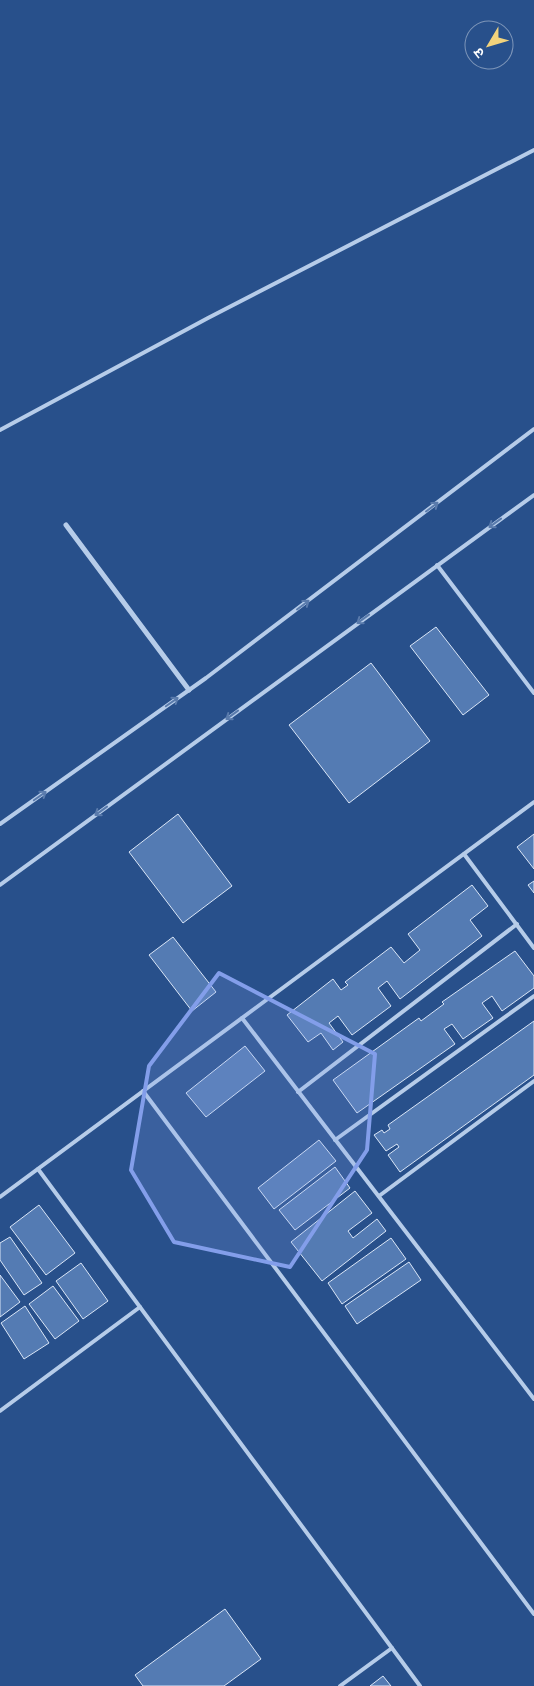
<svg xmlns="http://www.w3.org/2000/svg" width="534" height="1686" viewBox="0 0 534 1686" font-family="Signika,'Noto Sans Devanagari',sans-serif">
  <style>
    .building { fill: #547bb3; stroke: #dae6f7 }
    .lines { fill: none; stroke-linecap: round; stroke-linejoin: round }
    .service { stroke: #b6cce9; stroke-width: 4 }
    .minor { stroke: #b6cce9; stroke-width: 5 }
    .oneway { stroke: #5a7bac }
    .marked { fill: #839eea; fill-opacity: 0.2; stroke: #839eea; stroke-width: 4; stroke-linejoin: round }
  </style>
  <rect width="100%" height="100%" fill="#28508b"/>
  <!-- building -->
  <g class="building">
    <polygon points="436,627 489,695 463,715 410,646"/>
    <polygon points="371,663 430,741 349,803 289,725"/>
    <polygon points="178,814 232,886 183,923 129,852"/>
    <polygon points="534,834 534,869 517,847"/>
    <polygon points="534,881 534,893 528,885"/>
    <polygon points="472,885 488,906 470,920 482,936 400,999 387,981 378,988 391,1006 352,1035 338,1016 329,1023 343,1042 333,1050 321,1033 308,1042 287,1015 333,979 341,990 348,985 345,982 391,947 404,963 420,950 408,934"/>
    <polygon points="173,937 216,992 192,1011 149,955"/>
    <polygon points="515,951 534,976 534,988 502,1011 492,996 482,1003 493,1018 463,1039 452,1024 444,1029 455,1044 357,1113 333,1080 419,1018 421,1021 444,1004 442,1002"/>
    <polygon points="534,1021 534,1075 400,1172 388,1155 399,1147 397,1144 386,1151 374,1135 382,1130 384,1133 390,1129 388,1125"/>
    <polygon points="245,1046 265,1071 206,1117 186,1093"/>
    <polygon points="319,1140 336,1161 274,1209 258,1188"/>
    <polygon points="335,1167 350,1188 295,1230 279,1210"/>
    <polygon points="355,1191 372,1213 348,1231 353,1238 377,1219 386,1231 322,1281 291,1242"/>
    <polygon points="39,1205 75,1253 46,1275 10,1227"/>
    <polygon points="10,1237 42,1283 24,1295 0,1260 0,1243"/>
    <polygon points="391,1238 406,1259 342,1304 328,1283"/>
    <polygon points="409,1262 421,1280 357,1324 345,1306"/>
    <polygon points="81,1263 108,1301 83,1319 56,1281"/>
    <polygon points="0,1275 20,1302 0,1317"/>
    <polygon points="53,1286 79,1321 55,1339 29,1304"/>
    <polygon points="25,1306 49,1343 24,1359 1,1323"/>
    <polygon points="225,1609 261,1659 224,1686 143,1686 135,1675"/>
    <polygon points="383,1676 391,1686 370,1686"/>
  </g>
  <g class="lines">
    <!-- service -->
    <g class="service">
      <polyline points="0,430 208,318 534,150"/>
      <polyline points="437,565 534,693"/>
      <polyline points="0,824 206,678 534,429"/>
      <polyline points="464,854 534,948"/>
      <polyline points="0,885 534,495"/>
      <polyline points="242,1018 534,1399"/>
      <polyline points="143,1091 534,1614"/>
      <polyline points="298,1092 517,924"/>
      <polyline points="335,1140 534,996"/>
      <polyline points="38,1169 420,1686"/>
      <polyline points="379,1196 534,1081"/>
      <polyline points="0,1197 534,802"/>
      <polyline points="0,1411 140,1307"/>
      <polyline points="340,1686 392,1648"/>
    </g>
    <!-- minor -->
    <polyline class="minor" points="66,525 189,690"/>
  </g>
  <!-- one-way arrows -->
  <defs><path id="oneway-shaft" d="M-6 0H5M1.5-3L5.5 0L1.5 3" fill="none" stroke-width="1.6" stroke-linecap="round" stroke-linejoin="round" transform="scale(1.25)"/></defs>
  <g class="oneway">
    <use href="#oneway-shaft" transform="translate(432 507) rotate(-37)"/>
    <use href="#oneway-shaft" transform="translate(495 523) rotate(144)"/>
    <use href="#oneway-shaft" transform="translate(303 605) rotate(-37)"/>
    <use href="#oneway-shaft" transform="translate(363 619) rotate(144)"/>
    <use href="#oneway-shaft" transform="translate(172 702) rotate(-35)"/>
    <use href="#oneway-shaft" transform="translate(232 715) rotate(144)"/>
    <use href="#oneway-shaft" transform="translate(40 796) rotate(-35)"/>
    <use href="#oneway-shaft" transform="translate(101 811) rotate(144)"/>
  </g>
  <!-- marked area -->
  <path class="marked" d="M219,973L375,1054L367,1150L290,1267L174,1242L131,1170L149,1066Z"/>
  <!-- north arrow -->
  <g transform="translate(489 45) rotate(232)"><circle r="24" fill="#28508b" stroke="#7e96b9"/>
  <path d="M0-4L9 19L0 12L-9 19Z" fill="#f2d37c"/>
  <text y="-8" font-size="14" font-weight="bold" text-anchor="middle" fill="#ffffff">उ</text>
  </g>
</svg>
